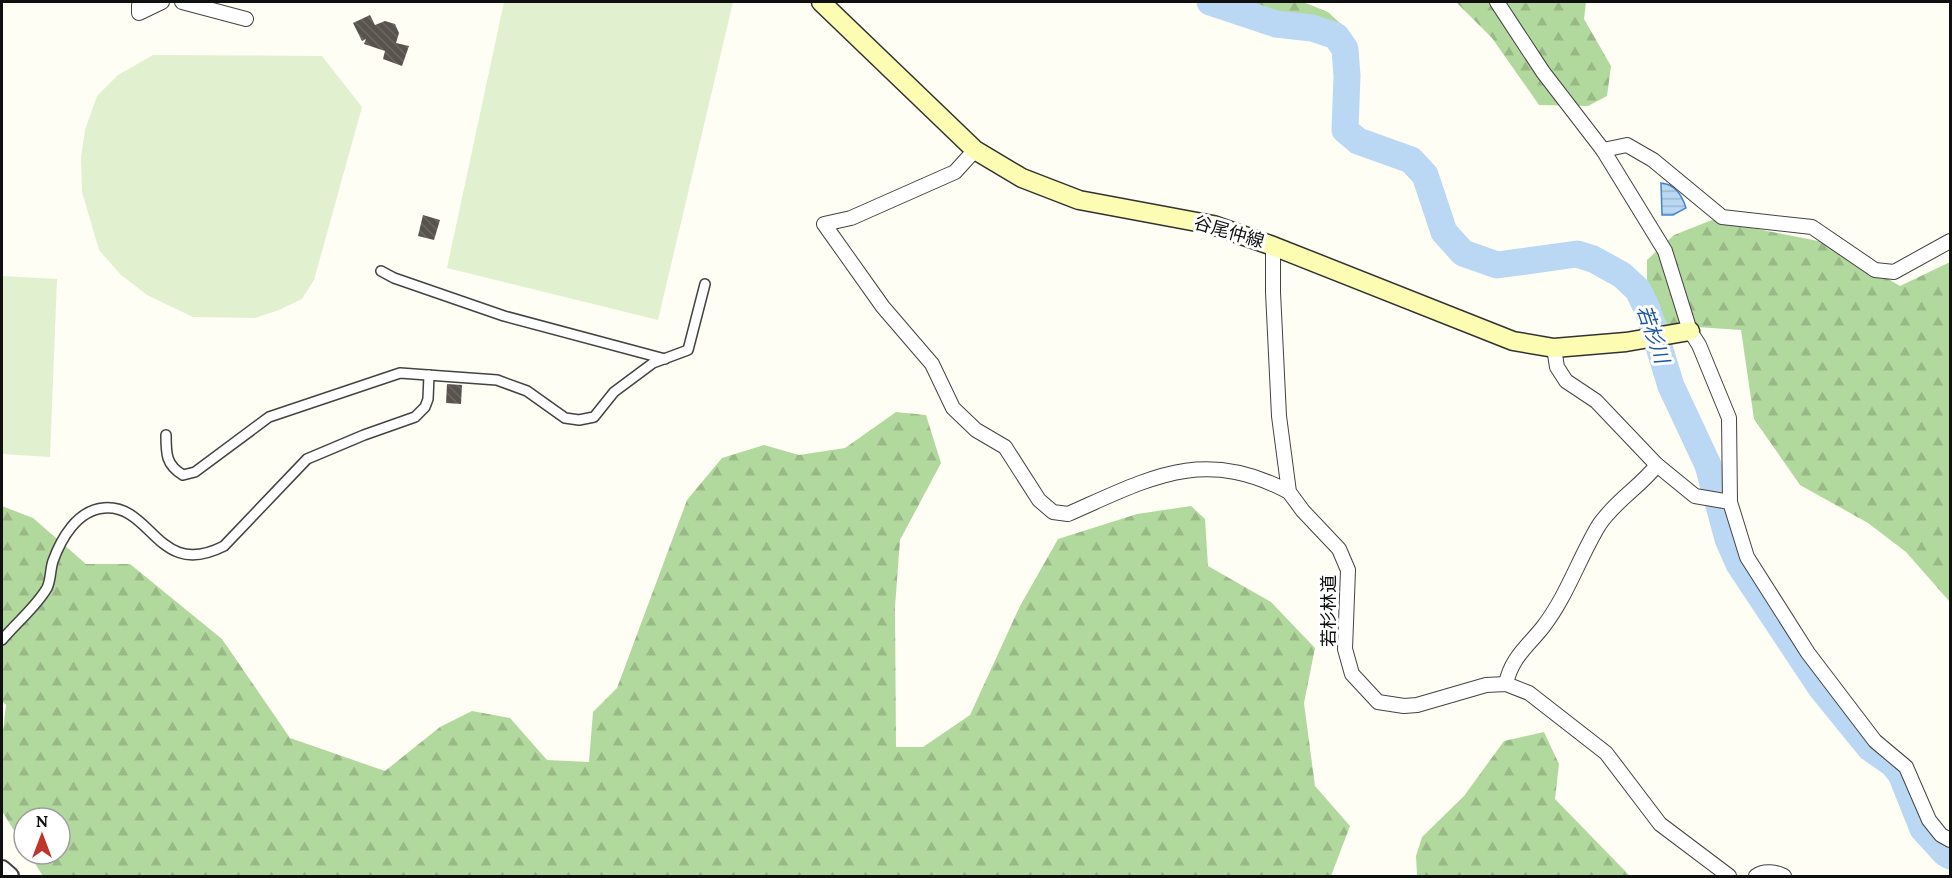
<svg xmlns="http://www.w3.org/2000/svg" width="1952" height="878" viewBox="0 0 1952 878" font-family="Lora,'Noto Sans JP',serif">
  <style>
    .forest { fill: url(#forest-firs) }
    .pitch { fill: #e1f0cf }
    .water { fill: url(#water-rules); stroke: #4385c9; stroke-width: 1.5 }
    .lines { fill: none; stroke-linecap: round; stroke-linejoin: round }
    .river { stroke: #bad8f4; stroke-width: 27 }
    .building { fill: url(#building-back-hatch) }
    .pedestrian-casing { stroke: #434343; stroke-width: 12 }
    .minor-casing { stroke: #434343; stroke-width: 16 }
    .tertiary-casing { stroke: #434343; stroke-width: 20 }
    .secondary-casing { stroke: #323232; stroke-width: 21 }
    .pedestrian { stroke: #fff; stroke-width: 9 }
    .minor { stroke: #fff; stroke-width: 14 }
    .tertiary { stroke: #fff; stroke-width: 16 }
    .secondary { stroke: #fcfcb2; stroke-width: 18 }
    .labels { text-anchor: middle; stroke-width: 6; stroke-linejoin: round; paint-order: stroke }
    .street-label { font-size: 18px; fill: #101010; stroke: #fff }
    .water-label { font-size: 20px; font-style: italic; fill: #1c579f; stroke: #fff }
  </style>
  <defs>
    <pattern id="forest-firs" width="22" height="20" patternUnits="userSpaceOnUse" patternTransform="scale(1.5)"><rect width="22" height="20" fill="#b2d99d"/><path d="M5 1l3.5 6h-7zM16 11l3.5 6h-7z" fill="#98b986"/></pattern>
    <pattern id="water-rules" width="6" height="5" patternUnits="userSpaceOnUse" patternTransform="scale(1.5)"><rect width="6" height="5" fill="#bad8f4"/><path d="M0 2.5h6" fill="none" stroke="#9fb8d0"/></pattern>
    <pattern id="building-back-hatch" width="6" height="6" patternUnits="userSpaceOnUse" patternTransform="scale(1.5)"><rect width="6" height="6" fill="#59534d"/><path d="M-1 5l2 2M0 0l6 6M5-1l2 2" fill="none" stroke="#6c6762"/></pattern>
  </defs>
  <rect width="100%" height="100%" fill="#fffef4"/>
  <!-- forest -->
  <g class="forest">
    <polygon points="1195,2 1303,2 1328,12 1341,24 1290,37"/>
    <polygon points="1456,2 1586,2 1584,19 1611,66 1607,96 1588,106 1539,105 1492,38"/>
    <polygon points="1712,220 1828,243 1900,286 1950,262 1950,602 1906,552 1868,523 1800,485 1754,419 1741,330 1667,325 1647,284 1647,260 1674,235"/>
    <polygon points="896,412 926,415 941,463 900,540 895,607 896,747 923,747 970,715 1020,606 1058,539 1137,514 1191,506 1205,519 1208,566 1271,602 1315,648 1304,703 1315,786 1350,826 1331,876 43,876 29,854 60,854 60,818 24,818 24,847 2,811 2,740 6,705 2,701 2,506 33,518 86,564 130,564 222,639 290,738 385,771 440,727 472,711 510,718 547,760 589,762 593,712 617,688 687,500 722,458 764,445 799,455 845,448"/>
    <polygon points="1544,732 1559,764 1555,799 1630,876 1417,876 1416,856 1422,837 1464,796 1504,741"/>
  </g>
  <!-- pitch -->
  <g class="pitch">
    <polygon points="504,2 733,2 658,320 447,268"/>
    <polygon points="153,55 322,56 362,107 314,280 302,299 279,310 255,318 193,317 147,295 121,275 99,250 82,192 81,157 85,130 97,96 118,75"/>
    <polygon points="2,276 57,279 50,457 2,454"/>
  </g>
  <!-- water -->
  <path class="water" d="M1661,183C1674,184 1682,195 1686,208L1673,215H1662Z"/>
  <g class="lines">
    <!-- river -->
    <polyline class="river" points="1210,2 1276,24 1312,28 1336,36 1345,49 1347,76 1345,130 1358,141 1411,160 1425,175 1444,232 1463,253 1497,265 1577,254 1593,259 1622,275 1638,290 1648,311 1671,386 1708,465 1728,539 1739,564 1822,689 1870,748 1893,764 1901,774 1923,829 1945,853 1950,856"/>
  </g>
  <!-- building -->
  <g class="building">
    <polygon points="370,15 375,25 385,21 395,24 399,33 396,43 409,46 402,66 383,59 385,51 364,44 366,39 362,41 353,23"/>
    <polygon points="423,215 440,220 434,240 418,236"/>
    <polygon points="447,384 462,385 461,404 446,403"/>
  </g>
  <g class="lines">
    <!-- pedestrian casing -->
    <g class="pedestrian-casing">
      <g id="pedestrian">
        <polyline points="381,271 394,278 504,316 665,359"/>
        <path d="M166,435C166,454 166,465 183,475L195,472L269,417L400,373L497,380L527,391L565,418L579,420L594,417L614,392L653,363L688,350L705,284"/>
        <path d="M2,640C16,623 36,607 47,588C51,580 50,570 53,561C61,539 77,510 104,508C153,504 157,580 224,546L307,459L364,435L415,417L425,407L428,399L429,375"/>
      </g>
    </g>
    <!-- minor casing -->
    <g class="minor-casing">
      <g id="minor">
        <polyline points="144,2 139,5 139,13 162,2"/>
        <polyline points="182,2 246,19"/>
        <polyline points="1497,2 1543,72 1603,150 1665,251 1690,331 1699,345 1729,418 1730,502 1747,557 1808,653 1875,741 1906,767 1929,820 1941,835 1950,840"/>
        <path d="M975,150L955,172L851,218L824,224L883,307L932,364L953,408L976,430L1005,447L1039,500L1053,512L1068,514C1150,478 1203,446 1289,492"/>
        <polyline points="1603,150 1627,145 1653,160 1722,217 1812,227 1875,270 1894,272 1950,241"/>
        <polyline points="1273,246 1273,292 1279,416 1289,492 1303,511 1339,549 1348,570 1345,649 1352,674 1378,702 1404,706 1417,705 1486,685 1506,684 1529,693 1606,753 1660,824 1729,876"/>
        <polyline points="1554,348 1557,367 1566,381 1596,401 1657,465 1695,496 1730,502"/>
        <path d="M1506,684C1511,658 1528,646 1543,627C1567,596 1579,558 1599,525C1615,501 1640,487 1657,465"/>
        <path d="M1756,876C1764,870 1776,872 1784,876"/>
      </g>
    </g>
    <!-- tertiary casing -->
    <g class="tertiary-casing">
      <polyline id="tertiary" points="2,869 10,876"/>
    </g>
    <!-- secondary casing -->
    <g class="secondary-casing">
      <polyline id="secondary" points="821,2 975,150 1022,178 1079,200 1213,225 1273,246 1513,341 1554,348 1626,342 1690,331"/>
    </g>
    <!-- pedestrian -->
    <use href="#pedestrian" class="pedestrian"/>
    <!-- minor -->
    <use href="#minor" class="minor"/>
    <!-- tertiary -->
    <use href="#tertiary" class="tertiary"/>
    <!-- secondary -->
    <use href="#secondary" class="secondary"/>
  </g>
  <g class="labels">
    <!-- street labels -->
    <g class="street-label">
      <text transform="translate(1229 232) rotate(16)" y="6">谷尾仲線</text>
      <text transform="translate(1329 611) rotate(-90)" y="6">若杉林道</text>
    </g>
    <!-- water labels -->
    <g class="water-label">
      <text transform="translate(1653 334) rotate(71)" y="7">若杉川</text>
    </g>
  </g>
  <!-- border -->
  <rect width="1952" height="878" fill="none" stroke="#101010" stroke-width="6"/>
  <!-- north arrow -->
  <g transform="translate(42 836)"><circle r="28" fill="#ffffff" stroke="#9f9f9f" stroke-width="1.5"/>
  <path d="M0-4.5L10 22L0 15L-10 22Z" fill="#bd352c"/>
  <text y="-9" font-size="16" font-weight="bold" text-anchor="middle" fill="#101010">N</text>
  </g>
</svg>
